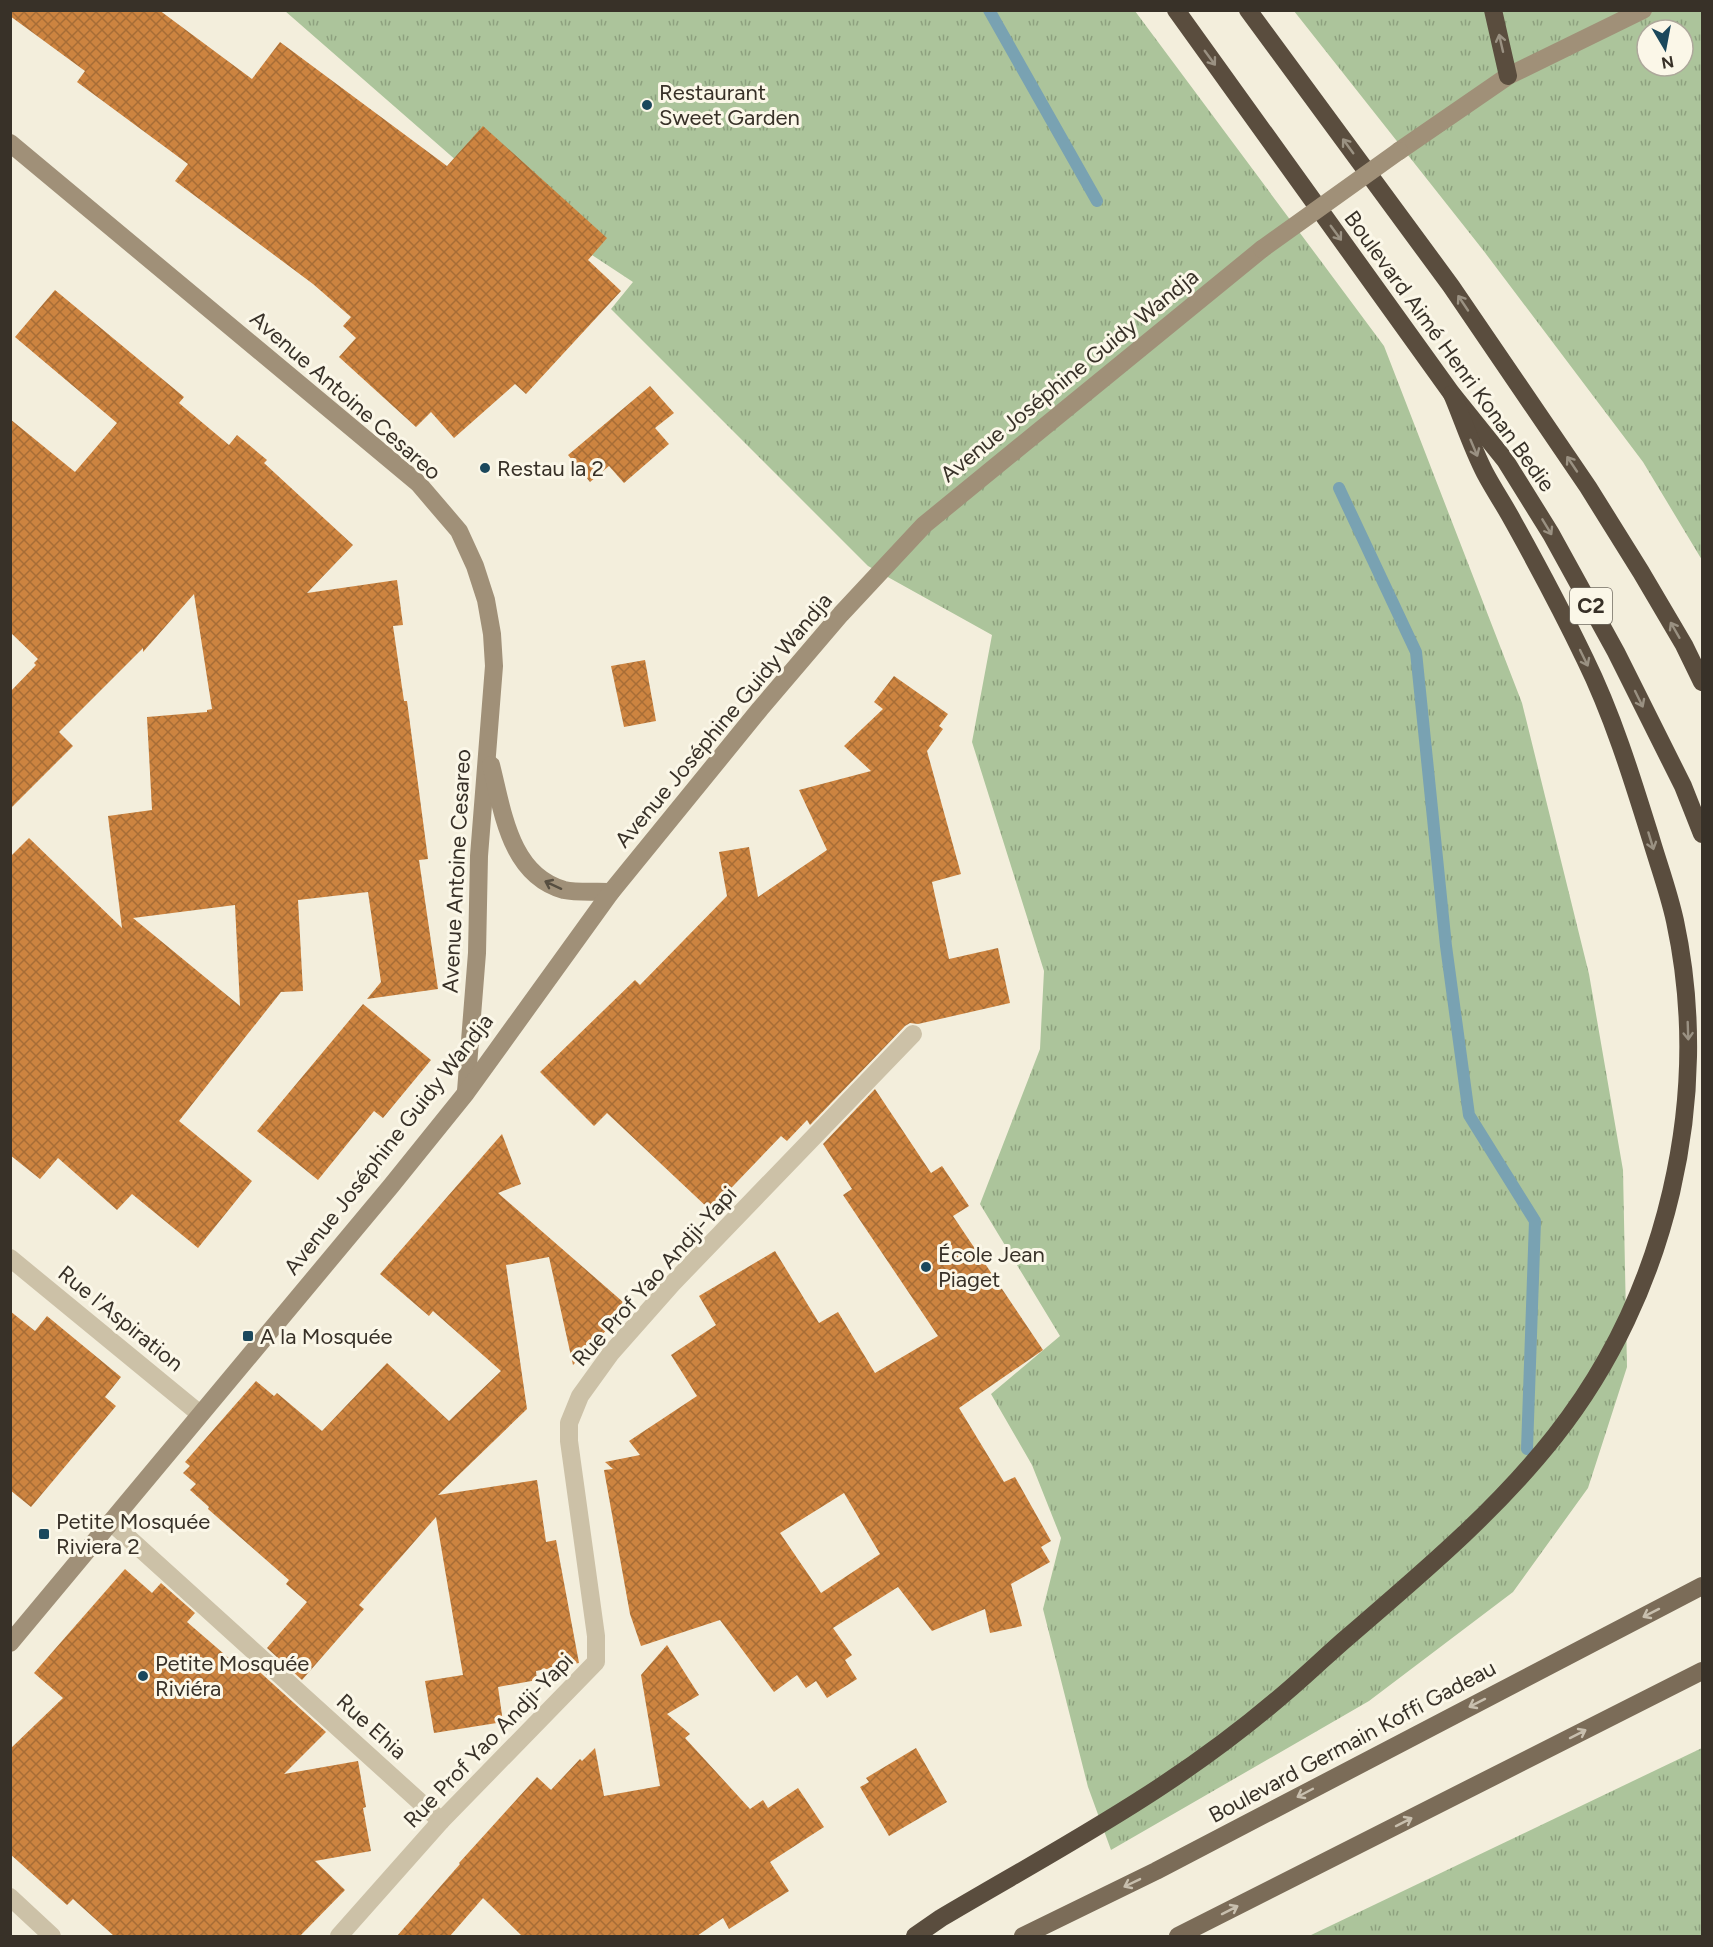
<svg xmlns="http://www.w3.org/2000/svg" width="1713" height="1947" viewBox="0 0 1713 1947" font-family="Figtree,sans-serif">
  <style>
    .grass { fill: url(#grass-tufts); fill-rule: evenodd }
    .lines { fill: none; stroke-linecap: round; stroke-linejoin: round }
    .stream { stroke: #79a2b2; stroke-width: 12 }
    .building { fill: url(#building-cross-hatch); fill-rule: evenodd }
    .street { stroke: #ccc1a7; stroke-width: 18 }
    .secondary { stroke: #a09078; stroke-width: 18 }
    .primary { stroke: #7b6c58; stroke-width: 18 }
    .highway { stroke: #5a4d3e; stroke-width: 18 }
    .secondary-bridge { stroke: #a09078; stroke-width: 18 }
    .oneway { stroke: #9a9182 }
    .oneway2 { stroke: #574e40 }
    .oneway3 { stroke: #c8bfae }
    .poi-dot { fill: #1b485c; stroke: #fbf7e8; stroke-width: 2 }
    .labels { text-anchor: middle; stroke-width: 6; stroke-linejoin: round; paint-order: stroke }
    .shield { fill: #fbf7e8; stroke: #726c62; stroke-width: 1.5 }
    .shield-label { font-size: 21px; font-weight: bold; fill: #383128 }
    .poi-label { font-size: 22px; fill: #383128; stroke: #fbf7e8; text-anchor: start }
    .street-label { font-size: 22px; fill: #383128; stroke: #fbf7e8 }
  </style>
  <defs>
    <pattern id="grass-tufts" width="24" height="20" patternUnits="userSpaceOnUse" patternTransform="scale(1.5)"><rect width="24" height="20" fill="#acc49b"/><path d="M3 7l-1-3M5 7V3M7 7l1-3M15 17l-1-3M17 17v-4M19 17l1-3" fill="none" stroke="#8da07e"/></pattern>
    <pattern id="building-cross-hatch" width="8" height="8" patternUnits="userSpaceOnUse" patternTransform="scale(1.5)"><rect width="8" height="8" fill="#cd8440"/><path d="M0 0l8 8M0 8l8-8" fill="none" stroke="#a76d36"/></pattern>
  </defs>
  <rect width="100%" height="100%" fill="#f3eedc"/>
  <!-- grass -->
  <g class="grass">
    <polygon points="285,11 1135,11 1384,346 1522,703 1589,974 1623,1170 1627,1367 1588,1488 1513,1592 1369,1701 1111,1850 1088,1787 1043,1609 1061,1538 1032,1465 991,1394 1060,1336 980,1204 1040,1049 1044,971 972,742 992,635 868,566 611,309 633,282 481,182"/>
    <path d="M1294,11H1702V560L1643,462L1483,250ZM1647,30H1683V66H1647Z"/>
    <polygon points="1702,1748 1702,1936 1309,1936"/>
  </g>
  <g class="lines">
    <!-- stream -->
    <g class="stream">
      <polyline points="989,10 1097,201"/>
      <polyline points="1339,488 1416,652 1446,946 1469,1115 1535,1221 1527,1449"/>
    </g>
  </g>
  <!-- building -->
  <g class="building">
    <polygon points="10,10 159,10 252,79 280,42 447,166 483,126 607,238 588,260 621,291 526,394 515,384 454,438 431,412 416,427 339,357 356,338 343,326 351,317 313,284 175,181 188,164 77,82 85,71 10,16"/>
    <path d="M55,290L184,397L179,403L229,445L237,435L267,460L264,463L353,545L307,593L397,580L403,625L393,626L404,701H407L428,859L419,860L438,989L367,999L381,982L368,892L298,900L303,991L281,992L179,1121L252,1181L198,1248L132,1194L117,1210L58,1158L40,1179L10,1155V857L29,838L122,928L108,816L152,810L147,717L207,712V710L212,709L194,594L143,652V648L59,732L73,746L10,809V692L36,665L34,663L38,659L10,632V419L75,472L117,423L15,337ZM235,905L240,1006L133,918Z"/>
    <polygon points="650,386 674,413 655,428 669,444 624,483 609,466 590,482 568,455"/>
    <polygon points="645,660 656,721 624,727 611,666"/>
    <polygon points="894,676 948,714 939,726 943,729 927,751 961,874 932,882 949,959 998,948 1010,1003 918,1024 910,1023 905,1026 810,1125 807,1120 787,1141 781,1136 710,1210 607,1113 594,1126 540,1072 635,980 640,985 727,896 719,852 749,847 758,897 827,850 799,790 871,771 844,746 883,709 874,702"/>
    <polygon points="363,1004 431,1060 383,1118 374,1111 318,1180 257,1131"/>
    <path d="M875,1089L931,1173L942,1166L969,1206L953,1216L1043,1350L959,1408L1004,1482L1015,1477L1051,1541L1041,1547L1050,1562L1011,1584L1022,1626L990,1633L985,1609L932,1631L898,1587L833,1628L852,1655L845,1660L857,1679L827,1698L816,1681L806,1688L797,1675L774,1692L720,1620L641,1646L630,1614L604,1470L613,1469L605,1462L640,1455L629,1441L697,1396L671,1355L716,1325L699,1296L775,1251L819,1323L838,1312L875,1373L938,1336L843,1195L852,1189L823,1144ZM844,1493L880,1554L821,1593L780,1533Z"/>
    <polygon points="502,1134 521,1184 498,1193 623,1302 612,1315 617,1319 573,1365 549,1257 506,1265 527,1409 438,1495 537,1480 546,1542 556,1540 579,1663 536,1671 537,1680 498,1687 503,1722 434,1733 425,1681 463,1675 436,1517 359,1605 364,1609 302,1680 267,1648 307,1602 286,1584 289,1580 208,1509 209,1507 190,1490 196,1484 183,1473 190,1466 185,1462 256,1381 274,1396 277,1393 322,1431 387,1363 449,1421 501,1371 433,1311 429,1316 380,1274"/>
    <polygon points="10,1311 35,1331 47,1316 121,1377 105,1397 116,1406 31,1507 10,1490"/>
    <polygon points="125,1569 152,1593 161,1583 195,1613 187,1622 245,1672 252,1665 326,1732 284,1774 358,1761 366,1807 363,1808 371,1851 315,1861 345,1890 300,1936 114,1936 73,1899 67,1905 10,1854 10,1749 63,1698 34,1673"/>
    <polygon points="667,1645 699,1695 667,1714 690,1734 685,1738 750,1809 763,1800 768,1808 798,1788 824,1827 770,1862 789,1891 729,1929 723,1918 697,1936 522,1936 483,1898 450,1936 397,1936 460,1864 459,1863 537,1777 551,1790 580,1759 582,1761 595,1748 604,1796 660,1786 641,1675"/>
    <polygon points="916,1748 947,1802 889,1836 860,1787 869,1782 866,1778"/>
  </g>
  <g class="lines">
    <!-- street -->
    <g class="street">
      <polyline points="10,1258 200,1414"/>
      <polyline points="111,1522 441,1821"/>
      <polyline points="10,1897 52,1936"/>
      <polyline points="339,1936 441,1821 596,1662 596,1636 569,1441 569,1423 580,1396 611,1353 672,1284 913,1034"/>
    </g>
    <!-- secondary -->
    <g class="secondary">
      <polyline points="10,143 418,483 459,531 475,566 486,600 492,634 494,666 479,856 477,953 466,1091"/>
      <polyline points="1399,151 1508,76 1643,10"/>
      <path d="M491,765C503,812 510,875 564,890C578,893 596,891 611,892"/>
      <polyline points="10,1643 391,1186 466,1093 611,892 760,709 841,614 924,525 1262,249"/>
    </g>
    <!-- primary -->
    <g class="primary">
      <polyline points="1023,1936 1156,1871 1702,1586"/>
      <polyline points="1178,1936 1702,1671"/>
    </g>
    <!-- highway -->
    <g class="highway">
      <polyline points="1176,10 1452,394 1505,460 1551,534 1616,652 1683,786 1702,834"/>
      <polyline points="1248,10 1451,286 1588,487 1641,572 1684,645 1702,682"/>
      <polyline points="1493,10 1508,76"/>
      <path d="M915,1936L941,1918C1015,1874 1091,1833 1163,1785C1207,1756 1252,1722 1292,1687C1312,1670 1330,1652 1349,1636C1422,1573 1496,1511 1555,1436C1667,1294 1713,1098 1675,921C1669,893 1659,866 1651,839C1632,778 1613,716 1585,659C1563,613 1539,568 1514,523C1505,506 1494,490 1485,473C1472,448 1463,420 1452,394"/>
    </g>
    <!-- secondary-bridge -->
    <polyline class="secondary-bridge" points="1262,249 1399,151"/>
  </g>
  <!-- one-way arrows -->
  <defs><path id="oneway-shaft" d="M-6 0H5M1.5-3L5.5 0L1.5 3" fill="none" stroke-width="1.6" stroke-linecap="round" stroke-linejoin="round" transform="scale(1.5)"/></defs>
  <g class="oneway">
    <use href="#oneway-shaft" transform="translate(1501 43) rotate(-103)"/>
    <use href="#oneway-shaft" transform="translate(1210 58) rotate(54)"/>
    <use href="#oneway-shaft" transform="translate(1348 146) rotate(-126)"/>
    <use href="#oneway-shaft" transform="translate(1336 233) rotate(54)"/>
    <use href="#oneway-shaft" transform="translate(1463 303) rotate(-124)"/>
    <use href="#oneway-shaft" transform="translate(1474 448) rotate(67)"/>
    <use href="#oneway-shaft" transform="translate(1572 464) rotate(-124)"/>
    <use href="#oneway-shaft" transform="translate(1547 527) rotate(59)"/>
    <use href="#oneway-shaft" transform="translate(1675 630) rotate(-120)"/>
    <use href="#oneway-shaft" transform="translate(1584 658) rotate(64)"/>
    <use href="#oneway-shaft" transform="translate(1639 699) rotate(64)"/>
    <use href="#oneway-shaft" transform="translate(1651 841) rotate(73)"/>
    <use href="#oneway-shaft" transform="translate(1688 1031) rotate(88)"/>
  </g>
  <use class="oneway2" href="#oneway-shaft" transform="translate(553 885) rotate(-155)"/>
  <g class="oneway3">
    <use href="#oneway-shaft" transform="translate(1651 1613) rotate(153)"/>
    <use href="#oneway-shaft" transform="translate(1477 1703) rotate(153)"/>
    <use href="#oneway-shaft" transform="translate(1578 1734) rotate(-27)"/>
    <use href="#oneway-shaft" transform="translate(1305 1793) rotate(152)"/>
    <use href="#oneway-shaft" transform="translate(1404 1822) rotate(-27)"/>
    <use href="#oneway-shaft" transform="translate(1132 1883) rotate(154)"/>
    <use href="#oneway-shaft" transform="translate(1230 1910) rotate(-27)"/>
  </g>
  <!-- markers -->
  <g class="poi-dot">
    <circle cx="647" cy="105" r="6"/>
    <circle cx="485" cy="468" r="6"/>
    <circle cx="926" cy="1267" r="6"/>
    <rect x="242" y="1330" width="12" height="12" rx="3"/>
    <rect x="38" y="1528" width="12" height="12" rx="3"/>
    <circle cx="143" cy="1676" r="6"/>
  </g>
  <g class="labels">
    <!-- shield labels -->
    <rect class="shield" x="1570" y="588" width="42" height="36" rx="4.5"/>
    <g class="shield-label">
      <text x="1591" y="613">C2</text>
    </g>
    <!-- poi labels -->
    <g class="poi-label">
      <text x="659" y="100">Restaurant<tspan x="659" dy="25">Sweet Garden</tspan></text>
      <text x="497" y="476">Restau la 2</text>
      <text x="938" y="1262">École Jean<tspan x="938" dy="25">Piaget</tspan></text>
      <text x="260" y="1344">A la Mosquée</text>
      <text x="56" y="1529">Petite Mosquée<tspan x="56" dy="25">Riviera 2</tspan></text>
      <text x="155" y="1671">Petite Mosquée<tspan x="155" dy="25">Riviéra</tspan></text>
    </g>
    <!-- street labels -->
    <g class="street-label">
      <text transform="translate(1450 351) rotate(54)" y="8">Boulevard Aimé Henri Konan Bedie</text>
      <text transform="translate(1069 375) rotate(-39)" y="8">Avenue Joséphine Guidy Wandja</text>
      <text transform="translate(346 395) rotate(41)" y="8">Avenue Antoine Cesareo</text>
      <text transform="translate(723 720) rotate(-50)" y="8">Avenue Joséphine Guidy Wandja</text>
      <text transform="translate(456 871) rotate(-87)" y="8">Avenue Antoine Cesareo</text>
      <text transform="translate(388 1144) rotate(-52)" y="8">Avenue Joséphine Guidy Wandja</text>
      <text transform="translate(654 1276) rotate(-48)" y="8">Rue Prof Yao Andji-Yapi</text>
      <text transform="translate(121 1318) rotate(39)" y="8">Rue l'Aspiration</text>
      <text transform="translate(372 1726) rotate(42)" y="8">Rue Ehia</text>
      <text transform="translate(488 1740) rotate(-46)" y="8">Rue Prof Yao Andji-Yapi</text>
      <text transform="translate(1352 1741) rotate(-28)" y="8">Boulevard Germain Koffi Gadeau</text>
    </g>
  </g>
  <!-- border -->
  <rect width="1713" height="1947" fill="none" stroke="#383128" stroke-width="24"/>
  <!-- north arrow -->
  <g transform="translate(1665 48) rotate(170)"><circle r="28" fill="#fbf7e8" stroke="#ada89b" stroke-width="1.5"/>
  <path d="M0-4.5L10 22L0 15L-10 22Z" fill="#1b485c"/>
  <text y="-9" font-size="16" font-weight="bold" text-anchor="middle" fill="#383128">N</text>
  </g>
</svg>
